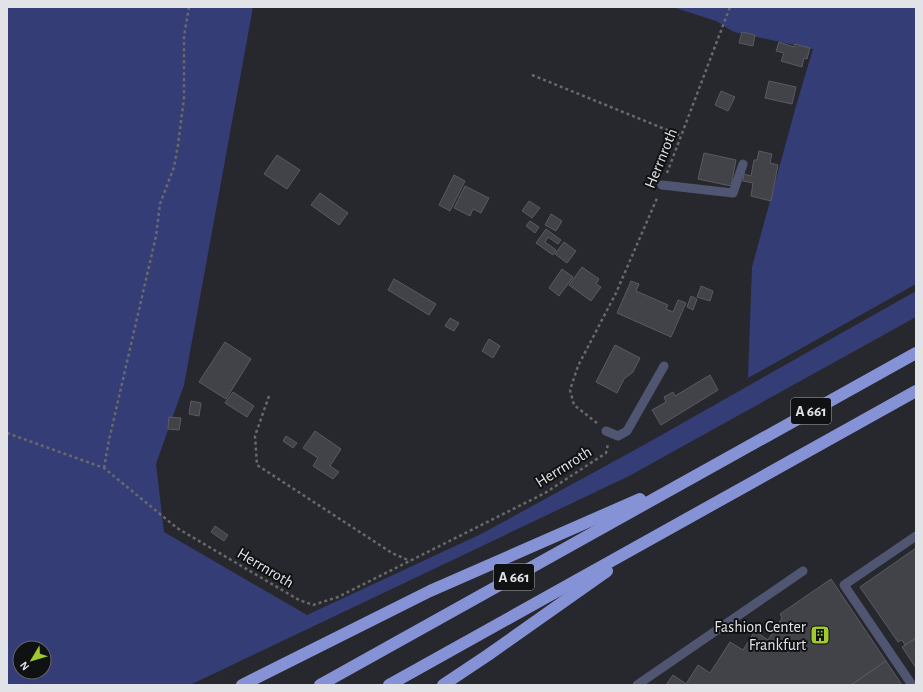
<svg xmlns="http://www.w3.org/2000/svg" width="923" height="692" viewBox="0 0 923 692" font-family="'Alegreya Sans',sans-serif">
  <style>
    .green { fill: #353d76; fill-rule: evenodd }
    .building { fill: #424349; stroke: #5a5b61 }
    .lines { fill: none; stroke-linecap: round; stroke-linejoin: round }
    .path { stroke: #68696d; stroke-width: 2.5; stroke-dasharray: 3 3; stroke-linecap: butt }
    .service { stroke: #505671; stroke-width: 9 }
    .motorway { stroke: #8593d6; stroke-width: 12 }
    .labels { text-anchor: middle; stroke-width: 4; stroke-linejoin: round; paint-order: stroke }
    .shield { fill: #101113; stroke: #a3a4a7; stroke-width: 1 }
    .shield-label { font-size: 15px; font-weight: bold; fill: #e2e3e7 }
    .street-label { font-size: 16px; fill: #e2e3e7; stroke: #101113 }
    .poi-label { font-size: 16px; fill: #e2e3e7; stroke: #101113; text-anchor: end }
  </style>
  <rect width="100%" height="100%" fill="#27282d"/>
  <!-- green -->
  <g class="green">
    <path d="M7,7H253L184,385L156,464L164,532L307,615L481,534L642,446L916,291V317L629,476L190,685H7ZM20,648H44V672H20Z"/>
    <polygon points="673,7 916,7 916,284 748,378 752,267 796,106 813,49 734,32 716,21"/>
  </g>
  <!-- building -->
  <g class="building">
    <polygon points="742,32 755,35 753,46 739,43"/>
    <polygon points="779,42 794,47 795,44 810,48 807,59 804,58 802,67 781,61 784,53 776,51"/>
    <polygon points="769,81 796,87 792,104 765,98"/>
    <polygon points="721,91 735,97 728,111 715,105"/>
    <polygon points="759,151 772,154 770,163 778,165 771,201 751,196 753,183 743,181 744,174 751,176 754,160 757,160"/>
    <polygon points="704,153 736,160 731,186 698,179"/>
    <polygon points="277,155 300,170 287,189 264,174"/>
    <polygon points="454,175 465,181 450,211 439,205"/>
    <polygon points="465,186 489,198 481,213 473,209 470,216 454,208"/>
    <polygon points="320,193 348,213 339,225 311,205"/>
    <polygon points="529,201 540,208 532,218 522,211"/>
    <polygon points="551,214 562,221 556,231 545,225"/>
    <polygon points="530,221 539,227 535,233 526,226"/>
    <polygon points="546,229 561,240 558,244 548,237 545,242 556,250 553,255 536,243"/>
    <polygon points="564,242 576,251 567,263 555,254"/>
    <polygon points="582,267 599,279 596,284 601,287 591,301 569,285"/>
    <polygon points="562,269 573,277 559,296 549,288"/>
    <polygon points="394,279 436,304 429,315 388,290"/>
    <polygon points="631,281 639,284 636,291 668,305 666,309 673,312 678,300 686,303 671,337 617,313"/>
    <polygon points="701,286 713,291 710,301 697,297"/>
    <polygon points="691,296 697,299 693,310 687,307"/>
    <polygon points="450,318 459,323 454,331 445,326"/>
    <polygon points="489,339 500,346 493,358 482,351"/>
    <polygon points="225,342 251,359 226,399 199,382"/>
    <polygon points="615,345 640,358 633,372 624,379 617,393 596,382"/>
    <polygon points="710,375 718,390 661,425 652,410 666,402 664,397 673,392 675,396"/>
    <polygon points="233,392 254,406 247,417 225,403"/>
    <polygon points="191,401 201,403 199,416 189,414"/>
    <polygon points="169,417 181,418 179,430 168,429"/>
    <polygon points="315,431 341,449 330,466 339,472 333,479 313,466 318,458 303,448"/>
    <polygon points="286,436 297,443 293,448 283,441"/>
    <polygon points="215,526 228,535 224,541 211,532"/>
    <polygon points="916,548 916,638 905,645 902,640 898,642 860,587"/>
    <polygon points="831,579 886,661 851,685 666,685 673,675 686,684 698,665 710,673 730,642 743,650 755,631 768,640 782,618 780,614"/>
    <polygon points="916,638 916,668 902,647"/>
    <polygon points="886,661 902,685 851,685"/>
  </g>
  <g class="lines">
    <!-- path -->
    <g class="path">
      <polyline points="532,75 682,136"/>
      <polyline points="667,173 730,7"/>
      <polyline points="269,396 255,436 257,465 392,553 410,561"/>
      <polyline points="597,423 574,405 570,390 578,366 616,293 658,196"/>
      <polyline points="7,433 104,468 177,528 299,600 313,605 338,597 545,493 606,453 608,444"/>
      <polyline points="104,468 109,440 156,236 160,204 174,167 178,145 184,98 184,36 189,7"/>
    </g>
    <!-- service -->
    <g class="service">
      <polyline points="662,185 733,193 743,164"/>
      <polyline points="606,431 618,436 627,431 664,366"/>
      <polyline points="637,685 803,571"/>
      <polyline points="912,685 844,585 916,536"/>
    </g>
    <!-- motorway -->
    <g class="motorway">
      <polyline points="242,685 430,591 640,499"/>
      <polyline points="320,685 916,353"/>
      <polyline points="389,685 916,391"/>
      <polyline points="443,685 488,655 607,571"/>
    </g>
  </g>
  <!-- icons -->
  <defs>
    <g id="building-square" transform="scale(1)"><rect x="-9" y="-9" width="18" height="18" rx="4" fill="#9fca2e" stroke="#101113"/><path d="M-4-6H4V6H1V3H-1V6H-4ZM-2.5-4.3h1.7v1.8h-1.7ZM.8-4.3h1.7v1.8H.8ZM-2.5-1h1.7V.8h-1.7ZM.8-1h1.7V.8H.8Z" fill="#111"/></g>
  </defs>
  <g fill-rule="evenodd">
    <use href="#building-square" x="820" y="635"/>
  </g>
  <g class="labels">
    <!-- shield labels -->
    <g class="shield">
      <rect x="791" y="398" width="40" height="26" rx="3"/>
      <rect x="494" y="564" width="40" height="26" rx="3"/>
    </g>
    <g class="shield-label">
      <text x="811" y="416">A 661</text>
      <text x="514" y="582">A 661</text>
    </g>
    <!-- street labels -->
    <g class="street-label">
      <text transform="translate(660 158) rotate(-68)" y="6">Herrnroth</text>
      <text transform="translate(563 466) rotate(-32)" y="6">Herrnroth</text>
      <text transform="translate(266 567) rotate(31)" y="6">Herrnroth</text>
    </g>
    <!-- poi labels -->
    <g class="poi-label">
      <text x="806" y="632">Fashion Center<tspan x="806" dy="18">Frankfurt</tspan></text>
    </g>
  </g>
  <!-- border -->
  <rect width="923" height="692" fill="none" stroke="#e2e3e7" stroke-width="16"/>
  <!-- north arrow -->
  <g transform="translate(32 660) rotate(232)"><circle r="19" fill="#101113" stroke="#646568"/>
  <path d="M0-3L7 15L0 10L-7 15Z" fill="#9fca2e"/>
  <text y="-6" font-size="11" font-weight="bold" text-anchor="middle" fill="#e2e3e7">N</text>
  </g>
</svg>
